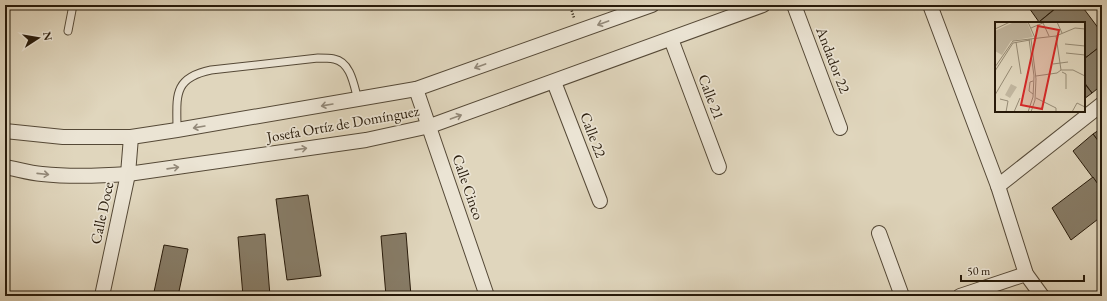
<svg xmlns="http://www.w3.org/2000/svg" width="1107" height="301" viewBox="0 0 1107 301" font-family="'EB Garamond',serif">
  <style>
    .building { fill: #877c67; stroke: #271a0a }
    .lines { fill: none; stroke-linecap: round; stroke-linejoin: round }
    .lane-casing { stroke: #554937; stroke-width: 9 }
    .street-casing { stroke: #554937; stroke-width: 16 }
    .path { stroke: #271a0a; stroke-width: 2.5; stroke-dasharray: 1 2; stroke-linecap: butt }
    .lane { stroke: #ebe4d4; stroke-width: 7 }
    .street { stroke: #ebe4d4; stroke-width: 14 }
    .oneway { stroke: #938979 }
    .labels { text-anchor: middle; stroke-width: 3.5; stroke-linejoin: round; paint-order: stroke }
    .street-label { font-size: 15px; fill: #271a0a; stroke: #ebe4d4 }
    .inset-road { fill: none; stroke: #968b75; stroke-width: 1 }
    .view { fill: #d62828; fill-opacity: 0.15; stroke: #d62828; stroke-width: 2 }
    .inset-edge { fill: none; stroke: #271a0a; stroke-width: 2 }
  </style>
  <rect width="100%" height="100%" fill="#e0d6bd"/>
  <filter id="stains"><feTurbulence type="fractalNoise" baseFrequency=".005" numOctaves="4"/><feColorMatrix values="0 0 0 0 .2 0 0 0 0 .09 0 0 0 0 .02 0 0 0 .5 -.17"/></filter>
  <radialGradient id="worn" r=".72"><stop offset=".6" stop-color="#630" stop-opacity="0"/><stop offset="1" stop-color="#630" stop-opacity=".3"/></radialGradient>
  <!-- building -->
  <g class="building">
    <polygon points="1027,5 1059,5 1039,22"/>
    <polygon points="1060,5 1081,5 1102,33 1102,45 1084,59 1084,23 1040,23 1039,22"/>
    <polygon points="1102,45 1102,85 1092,93 1084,82 1084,59"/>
    <polygon points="1084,83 1092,93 1084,99"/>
    <polygon points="1102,128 1102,146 1093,134"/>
    <polygon points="1093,134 1102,146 1102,190 1073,151"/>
    <polygon points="1093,177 1102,190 1102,216 1071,240 1052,208"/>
    <polygon points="308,195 321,276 287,280 276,199"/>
    <polygon points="406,233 411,296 386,296 381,236"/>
    <polygon points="265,234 270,296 243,296 238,237"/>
    <polygon points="164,245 188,249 178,296 154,292"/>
  </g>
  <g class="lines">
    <!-- lane casing -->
    <g class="lane-casing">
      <g id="lane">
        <polyline points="68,31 73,5"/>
        <path d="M177,130C177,97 172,78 211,70L318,58C323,58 329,58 334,59C351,62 354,86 358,100"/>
      </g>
    </g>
    <!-- street casing -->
    <g class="street-casing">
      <g id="street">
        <polyline points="794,5 840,128"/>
        <polyline points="930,5 998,186 1026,274 1042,296"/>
        <polyline points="671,39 719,167"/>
        <polyline points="554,82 600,201"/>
        <polyline points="416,89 487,296"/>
        <polyline points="5,131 63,137 131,137 177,130 416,89 652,5"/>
        <path d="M5,167C17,169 29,173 42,174C70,177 99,176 128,174L366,140L430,126L763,5"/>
        <polyline points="998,186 1102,104"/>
        <polyline points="879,233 902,296"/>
        <polyline points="102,296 128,174 131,137"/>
        <polyline points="960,296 1026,274"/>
      </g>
    </g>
    <!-- path -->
    <polyline class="path" points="570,5 574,18"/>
    <!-- lane -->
    <use href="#lane" class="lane"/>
    <!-- street -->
    <use href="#street" class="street"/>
  </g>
  <!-- one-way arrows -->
  <defs><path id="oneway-shaft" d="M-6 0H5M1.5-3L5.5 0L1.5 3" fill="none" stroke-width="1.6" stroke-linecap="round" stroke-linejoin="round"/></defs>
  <g class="oneway">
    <use href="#oneway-shaft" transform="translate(603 23) rotate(160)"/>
    <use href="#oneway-shaft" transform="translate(480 66) rotate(160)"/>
    <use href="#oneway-shaft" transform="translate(327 105) rotate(170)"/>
    <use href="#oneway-shaft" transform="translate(456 117) rotate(-20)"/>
    <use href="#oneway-shaft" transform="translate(199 127) rotate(170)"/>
    <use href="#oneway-shaft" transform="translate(301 149) rotate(-8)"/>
    <use href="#oneway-shaft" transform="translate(173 168) rotate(-8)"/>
    <use href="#oneway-shaft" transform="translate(43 174) rotate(6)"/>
  </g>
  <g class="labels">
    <!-- street labels -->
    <g class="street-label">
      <text transform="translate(833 60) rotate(69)" y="5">Andador 22</text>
      <text transform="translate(711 97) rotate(69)" y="5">Calle 21</text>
      <text transform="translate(343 124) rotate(-10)" y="5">Josefa Ortíz de Domínguez</text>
      <text transform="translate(593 135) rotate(69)" y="5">Calle 22</text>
      <text transform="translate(468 187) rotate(71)" y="5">Calle Cinco</text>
      <text transform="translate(102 213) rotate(-78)" y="5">Calle Doce</text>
    </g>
  </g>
  <!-- overview -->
  <g transform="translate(995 22)">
    <rect width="90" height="90" fill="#e0d6bd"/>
    <path d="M19,0H32L38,15L16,19L7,33L0,29V9ZM16,62L22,65L15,76L10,73Z" fill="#c1b69f"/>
    <path class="inset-road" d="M33,0L40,16M62,0L67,11M48,1L54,14M36,6L50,0M0,7L15,0M61,14L66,48M21,20L26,52M70,22L90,24M71,31L90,33M58,42L73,40M0,45L18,19L61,14L80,6L90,7M66,48H78L90,54M0,49L18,21L35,18M67,50L71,52V67M41,54L62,51L66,48M38,72L34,69L35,60L38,59M0,73L17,44M41,76L61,86V90M5,77L13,79L11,90M19,90L25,76M33,90L38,75L39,54L34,17M36,90L40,78L41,57L36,17M77,90L82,81L90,85"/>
    <path class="view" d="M43,4L64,8L47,87L26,83Z"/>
    <rect width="90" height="90" class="inset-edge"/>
  </g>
  <!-- margin -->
  <rect width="1107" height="301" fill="none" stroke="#e0d6bd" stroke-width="20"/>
  <rect x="6" y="6" width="1095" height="289" fill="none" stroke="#271a0a" stroke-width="2"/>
  <rect x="10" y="10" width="1087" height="281" fill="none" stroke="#271a0a"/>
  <!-- north arrow -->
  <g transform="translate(38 38) rotate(78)" stroke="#ebe4d4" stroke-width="3" paint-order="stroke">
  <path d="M0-3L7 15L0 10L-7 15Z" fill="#271a0a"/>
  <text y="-6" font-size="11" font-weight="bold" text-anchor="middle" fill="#271a0a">N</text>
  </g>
  <!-- scale -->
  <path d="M961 275v6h123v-6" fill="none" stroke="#271a0a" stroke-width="2"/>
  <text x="967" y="275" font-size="12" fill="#271a0a" stroke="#ebe4d4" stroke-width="3" paint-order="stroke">50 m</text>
  <rect width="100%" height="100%" filter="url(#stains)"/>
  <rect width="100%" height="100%" fill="url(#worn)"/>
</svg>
